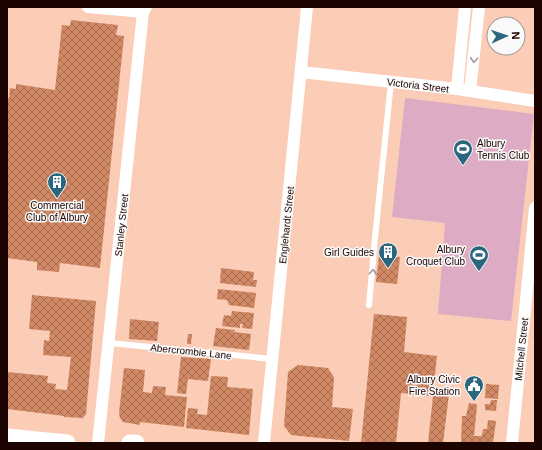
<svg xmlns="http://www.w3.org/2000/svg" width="542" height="450" viewBox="0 0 542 450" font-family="Arial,sans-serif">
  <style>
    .park { fill: #deabc5 }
    .building { fill: url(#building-cross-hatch) }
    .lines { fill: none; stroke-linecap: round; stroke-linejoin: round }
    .lane { stroke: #fff; stroke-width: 6 }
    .street { stroke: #fff; stroke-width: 12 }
    .secondary { stroke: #fff; stroke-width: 17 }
    .oneway { stroke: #a49b99 }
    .labels { text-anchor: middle; stroke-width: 3; stroke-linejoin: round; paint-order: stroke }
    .street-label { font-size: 10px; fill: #1c0400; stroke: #f9f9f9 }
    .poi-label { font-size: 10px; fill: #1c0400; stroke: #f9f9f9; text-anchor: end }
  </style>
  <defs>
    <pattern id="building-cross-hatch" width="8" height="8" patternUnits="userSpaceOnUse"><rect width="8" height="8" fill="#d18865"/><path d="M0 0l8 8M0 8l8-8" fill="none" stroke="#a96d51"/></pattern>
  </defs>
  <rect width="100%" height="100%" fill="#fbccb6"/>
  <!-- park -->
  <polygon class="park" points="405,98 534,114 511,321 438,314 445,223 392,217"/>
  <!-- building -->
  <g class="building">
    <polygon points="71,20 118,25 116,35 124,36 100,268 60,263 59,272 37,270 37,262 7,258 7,98 9,98 10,88 16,89 16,84 55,90 62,25 70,26"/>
    <polygon points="379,255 400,257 397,284 376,282"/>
    <polygon points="221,268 254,272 253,280 257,280 256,287 220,283"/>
    <polygon points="218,289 256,293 254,308 229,305 227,300 217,299"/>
    <polygon points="32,295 96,301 86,414 83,418 64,417 67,395 64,416 7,409 7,372 48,376 47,383 56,384 55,389 67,390 71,357 43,355 44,340 49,341 50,331 29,329"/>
    <polygon points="232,311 254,313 252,329 242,328 243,324 240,324 240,328 222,326 224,315 231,316"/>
    <polygon points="374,314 407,317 404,352 437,356 433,392 449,394 443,443 428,443 433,396 401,393 396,443 361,443"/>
    <polygon points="130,319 159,322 157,341 129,339"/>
    <polygon points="216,328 235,330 234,332 251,334 249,350 213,346"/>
    <polygon points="188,334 192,334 191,344 187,344"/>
    <polygon points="181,357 211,359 208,381 188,379 186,394 177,393"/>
    <polygon points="298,365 328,368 334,377 332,407 353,409 349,441 291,435 284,426 288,372"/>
    <polygon points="124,368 145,370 143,392 152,393 153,386 166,387 165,395 187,397 184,427 140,422 140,425 123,422 120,418 119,413"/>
    <polygon points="211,376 228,377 227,387 253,389 249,435 186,428 188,408 198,409 197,414 207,415"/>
    <polygon points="486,384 499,385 498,399 485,398"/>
    <polygon points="491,400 497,400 496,411 485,410 485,404 490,404"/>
    <polygon points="469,403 476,404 477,406 474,436 482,436 483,429 487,429 488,420 496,421 493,443 461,443 462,416 466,416"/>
  </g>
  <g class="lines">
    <!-- lane -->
    <g class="lane">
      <polyline points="369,305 375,238 391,82"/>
      <polyline points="109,343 273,359"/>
    </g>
    <!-- street -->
    <g class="street">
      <polyline points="88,7 143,12"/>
      <polyline points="301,72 457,89 535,101"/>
      <polyline points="457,89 465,7"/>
      <polyline points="470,91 479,7"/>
      <polyline points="98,443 143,12 146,7"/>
      <polyline points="264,443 307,7"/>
      <polyline points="512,443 535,208"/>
    </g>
    <!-- secondary -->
    <g class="secondary">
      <polyline points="7,437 67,443"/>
      <polyline points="130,443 136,443"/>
    </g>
  </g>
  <!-- one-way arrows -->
  <defs><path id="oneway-chevron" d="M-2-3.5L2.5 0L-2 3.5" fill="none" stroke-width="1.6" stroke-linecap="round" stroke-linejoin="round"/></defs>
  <g class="oneway">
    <use href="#oneway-chevron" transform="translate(474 60) rotate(95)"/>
    <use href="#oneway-chevron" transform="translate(373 272) rotate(-85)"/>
  </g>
  <!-- icons -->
  <defs>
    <g id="stadium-pin" transform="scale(1)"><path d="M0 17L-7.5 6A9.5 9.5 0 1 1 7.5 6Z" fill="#2a677e" stroke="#f9f9f9"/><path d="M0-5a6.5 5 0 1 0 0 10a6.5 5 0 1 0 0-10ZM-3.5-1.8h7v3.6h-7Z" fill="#fff"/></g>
    <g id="building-pin" transform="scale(1)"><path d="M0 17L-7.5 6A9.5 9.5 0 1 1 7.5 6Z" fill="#2a677e" stroke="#f9f9f9"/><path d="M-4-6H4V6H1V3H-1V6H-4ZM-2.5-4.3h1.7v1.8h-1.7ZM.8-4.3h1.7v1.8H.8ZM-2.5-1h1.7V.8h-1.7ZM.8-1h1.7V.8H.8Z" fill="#fff"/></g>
    <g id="civic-pin" transform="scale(1)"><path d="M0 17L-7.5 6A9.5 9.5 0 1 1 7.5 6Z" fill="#2a677e" stroke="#f9f9f9"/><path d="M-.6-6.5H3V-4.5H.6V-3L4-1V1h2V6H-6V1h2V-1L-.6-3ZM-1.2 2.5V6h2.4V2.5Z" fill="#fff"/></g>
  </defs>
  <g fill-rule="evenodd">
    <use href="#stadium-pin" x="463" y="149"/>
    <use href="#building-pin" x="57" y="182"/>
    <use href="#building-pin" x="388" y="252"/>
    <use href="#stadium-pin" x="479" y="255"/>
    <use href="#civic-pin" x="474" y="385"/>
  </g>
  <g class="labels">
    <!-- street labels -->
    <g class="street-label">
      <text transform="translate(418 85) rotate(7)" y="4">Victoria Street</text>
      <text transform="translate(121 225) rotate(-84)" y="4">Stanley Street</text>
      <text transform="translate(286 225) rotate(-84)" y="4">Englehardt Street</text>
      <text transform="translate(521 349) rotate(-84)" y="4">Mitchell Street</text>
      <text transform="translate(191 351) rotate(6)" y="4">Abercrombie Lane</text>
    </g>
    <!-- poi labels -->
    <g class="poi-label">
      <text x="477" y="147" text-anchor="start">Albury<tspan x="477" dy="12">Tennis Club</tspan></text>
      <text x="57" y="209" text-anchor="middle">Commercial<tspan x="57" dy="12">Club of Albury</tspan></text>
      <text x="465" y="253">Albury<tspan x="465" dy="12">Croquet Club</tspan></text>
      <text x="374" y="256">Girl Guides</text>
      <text x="460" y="383">Albury Civic<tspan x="460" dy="12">Fire Station</tspan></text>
    </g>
  </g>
  <!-- border -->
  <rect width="542" height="450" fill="none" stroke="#1c0400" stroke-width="16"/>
  <!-- north arrow -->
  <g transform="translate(506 36) rotate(87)"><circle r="19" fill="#f9f9f9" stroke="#a19795"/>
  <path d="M0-3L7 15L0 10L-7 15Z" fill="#2a677e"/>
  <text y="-6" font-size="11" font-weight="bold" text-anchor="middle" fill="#1c0400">N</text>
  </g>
</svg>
